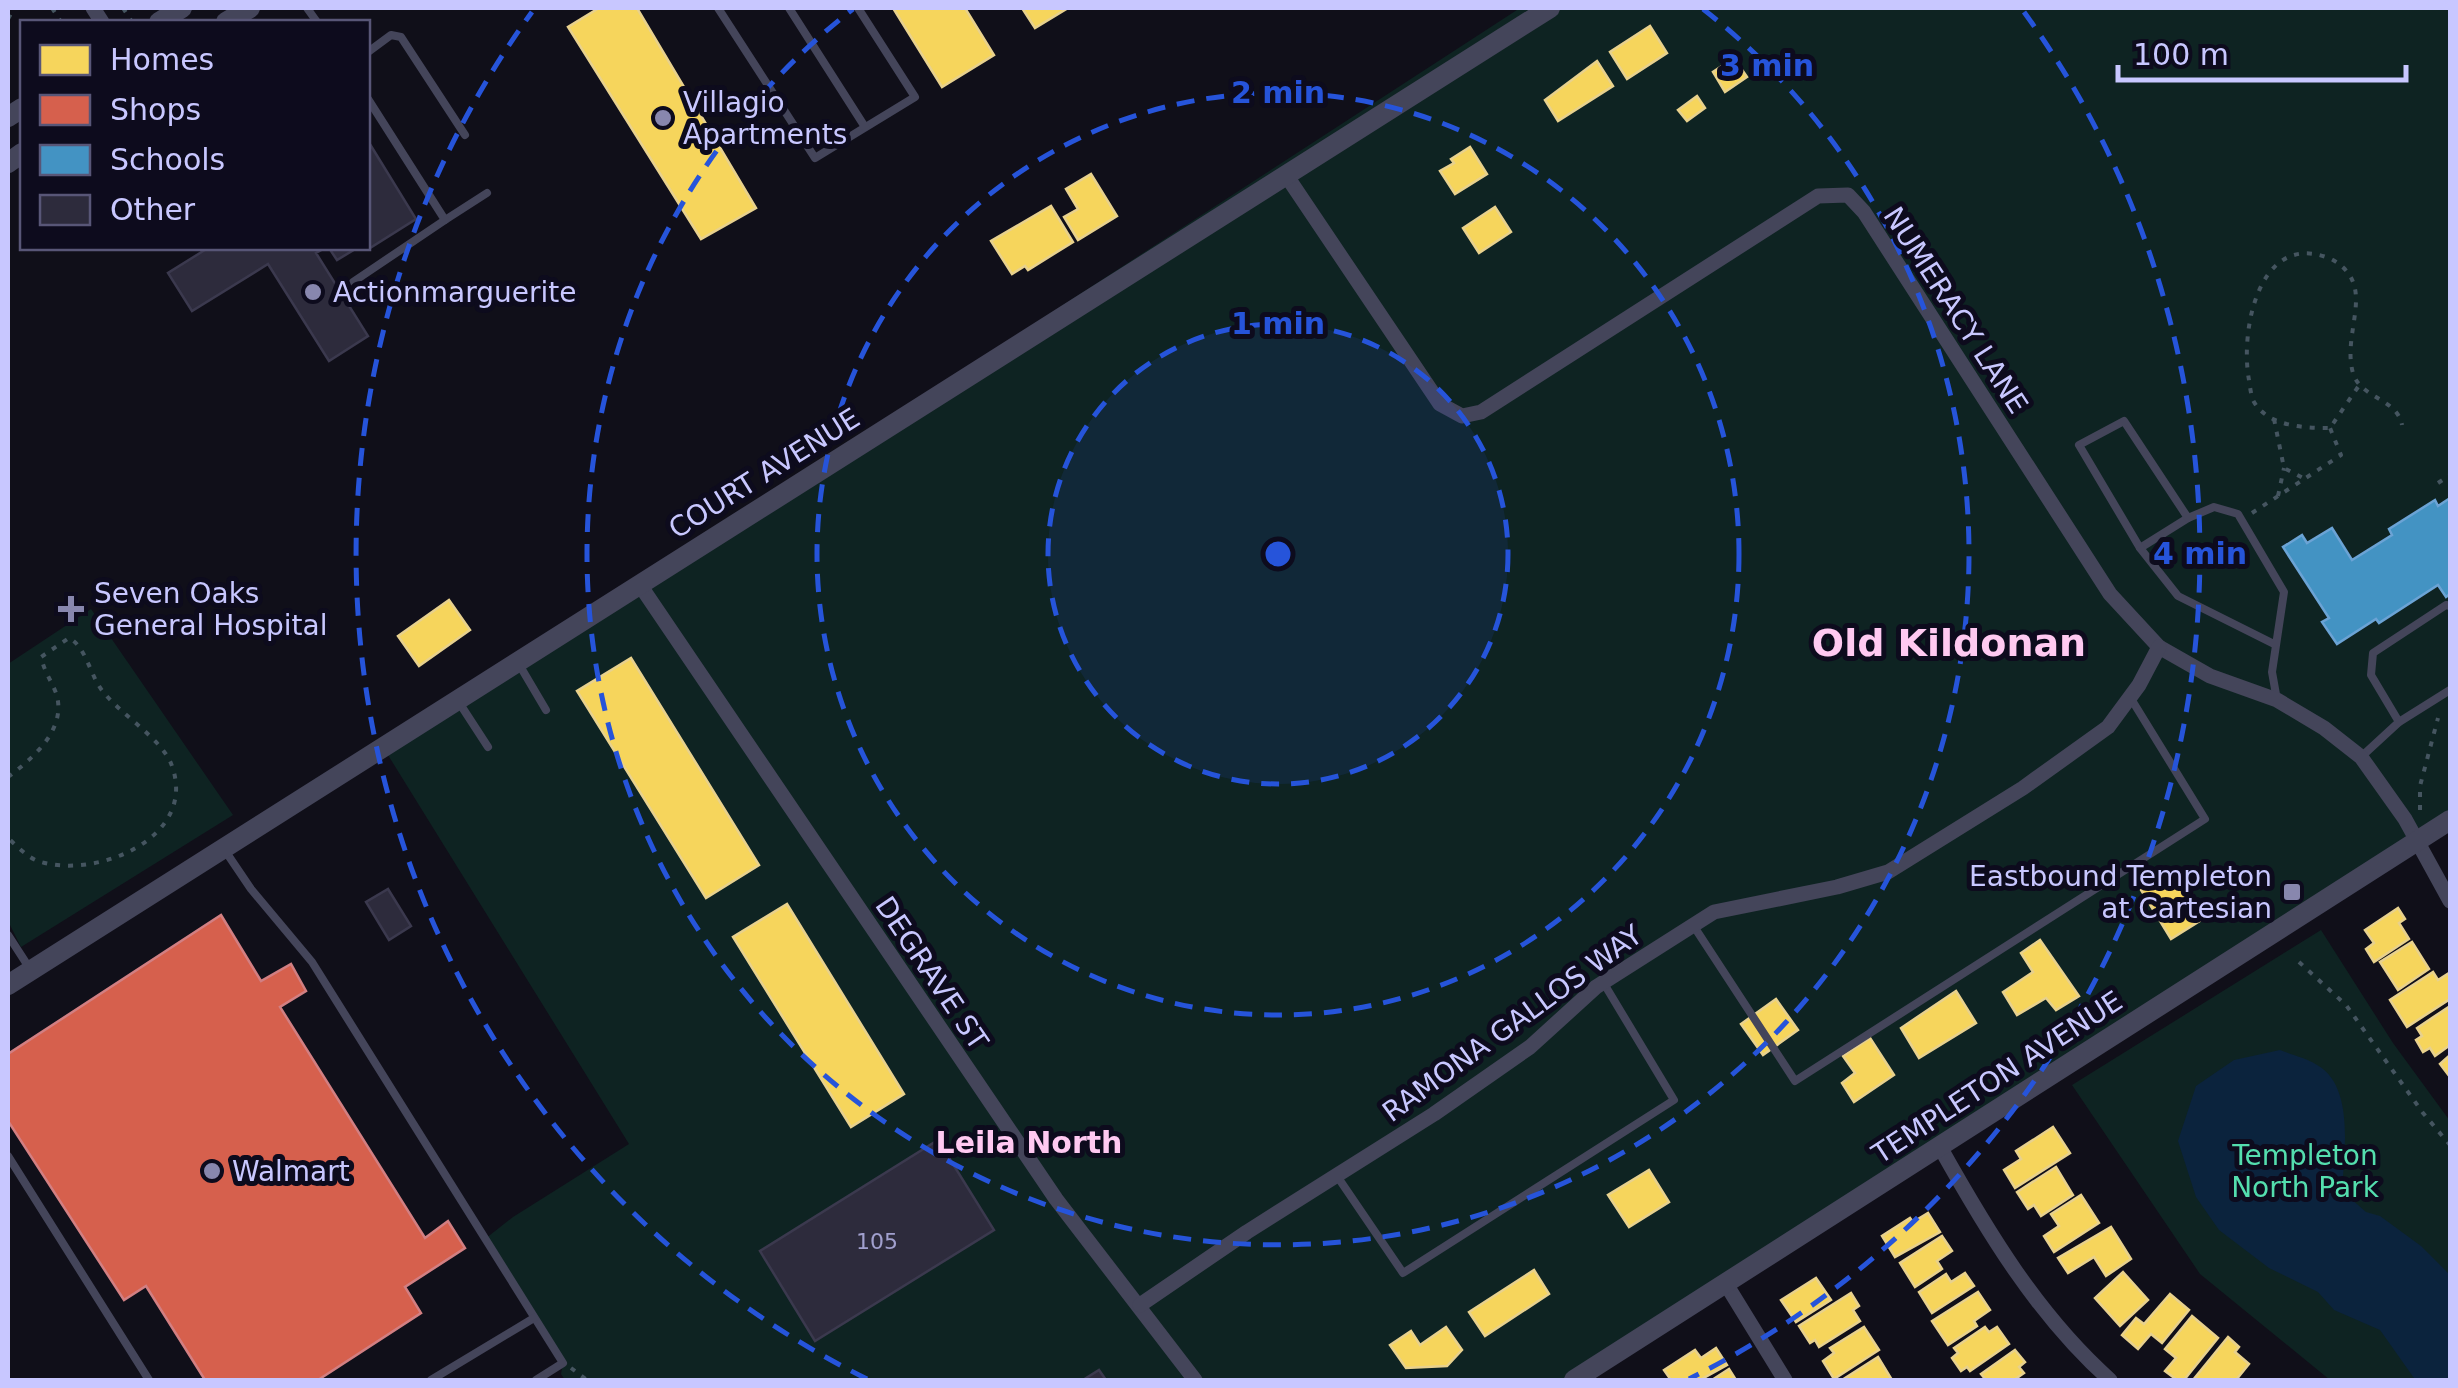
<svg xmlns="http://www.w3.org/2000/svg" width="2458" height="1388" viewBox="0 0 2458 1388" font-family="'DejaVu Sans',sans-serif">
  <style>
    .green { fill: #0e2322 }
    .water { fill: #0b233d }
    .homes { fill: #f6d55c; stroke: #e8d18d; stroke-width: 2.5 }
    .shops { fill: #d6604d; stroke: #d27f82; stroke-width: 2.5 }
    .schools { fill: #4393c3; stroke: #6ba3d5; stroke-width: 2.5 }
    .building { fill: #2d2b3c; stroke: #3b394e; stroke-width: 2.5 }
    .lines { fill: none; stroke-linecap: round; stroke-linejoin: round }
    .path { stroke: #455560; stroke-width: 4; stroke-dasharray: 5 8; stroke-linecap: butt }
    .service { stroke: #44455a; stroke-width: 8 }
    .minor { stroke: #44455a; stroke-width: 15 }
    .tertiary { stroke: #44455a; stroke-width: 20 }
    .ring { fill: none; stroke: #2654da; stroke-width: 5; stroke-dasharray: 18 12 }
    .poi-dot { fill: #8887ae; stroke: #0d0b1d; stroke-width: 4 }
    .labels { text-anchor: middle; stroke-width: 10; stroke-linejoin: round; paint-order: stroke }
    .number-label { font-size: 22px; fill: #a1a0ce }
    .poi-label { font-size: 28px; fill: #c8c7ff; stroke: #0d0b1d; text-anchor: start }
    .street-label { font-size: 28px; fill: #c8c7ff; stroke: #0d0b1d }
    .park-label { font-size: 28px; fill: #54deae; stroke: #0d0b1d }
    .neighbourhood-label { font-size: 30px; font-weight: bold; fill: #ffc9f1; stroke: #0d0b1d }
    .district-label { font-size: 38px; font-weight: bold; fill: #ffc9f1; stroke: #0d0b1d }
    .centre { fill: #2654da; stroke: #0d0b1d; stroke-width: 5 }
    .ring-label { font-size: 30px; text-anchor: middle; font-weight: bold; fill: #2654da; stroke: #0d0b1d; stroke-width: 10; stroke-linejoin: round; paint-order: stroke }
  </style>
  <rect width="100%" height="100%" fill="#100f19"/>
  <!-- green -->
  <g class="green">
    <polygon points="1520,8 2450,8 2450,821 1575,1380 565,1380 561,1374 563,1363 485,1239 513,1217 629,1144 383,747"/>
    <polygon points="91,609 233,815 21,947 8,921 8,664"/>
    <polygon points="2321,930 2393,1043 2450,1121 2450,1380 2330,1380 2200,1274 2072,1085"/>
  </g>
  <!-- water -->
  <path class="water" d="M2280,1050C2292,1055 2306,1058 2317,1065C2355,1086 2344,1154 2342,1191L2366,1212L2380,1216L2421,1246L2450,1275V1380L2414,1378L2380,1330L2334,1310L2318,1292L2269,1268L2219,1230L2196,1197L2178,1141L2196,1086L2234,1060Z"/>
  <!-- homes -->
  <g class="homes">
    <polygon points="599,8 637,8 756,208 701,239 568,27"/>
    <polygon points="893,8 965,8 994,55 942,87"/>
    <polygon points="1022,8 1068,8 1035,28"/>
    <polygon points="1650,26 1667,53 1627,79 1610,52"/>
    <polygon points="1734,58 1747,77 1725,92 1713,72"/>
    <polygon points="1597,61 1613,86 1558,121 1545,100"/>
    <polygon points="1697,96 1705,108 1687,121 1678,110"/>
    <polygon points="1470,147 1487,174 1455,194 1440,171 1454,163 1451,159"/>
    <polygon points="1091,174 1117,216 1078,240 1064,217 1078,209 1066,189"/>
    <polygon points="1051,206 1073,242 1028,270 1025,266 1012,274 991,241"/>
    <polygon points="1495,207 1511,232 1479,253 1463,228"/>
    <polygon points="449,600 470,630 419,666 398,636"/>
    <polygon points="631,658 759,865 706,898 577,691"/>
    <polygon points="2176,868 2206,917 2171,939 2141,890"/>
    <polygon points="787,904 904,1094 851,1127 733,937"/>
    <polygon points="2398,908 2405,919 2399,923 2409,939 2374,962 2366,949 2374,943 2365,930"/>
    <polygon points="2040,940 2079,996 2056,1010 2046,998 2017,1015 2003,992 2033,972 2021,953"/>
    <polygon points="2412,942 2429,969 2398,990 2380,962"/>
    <polygon points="2433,972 2438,980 2449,973 2450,999 2407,1027 2390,1000"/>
    <polygon points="1956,991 1976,1023 1919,1058 1901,1028"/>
    <polygon points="1776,999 1798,1030 1763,1055 1741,1024"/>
    <polygon points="2450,1006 2450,1045 2435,1056 2430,1048 2423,1052 2416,1040 2422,1036 2417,1028"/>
    <polygon points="1870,1038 1894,1075 1854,1102 1842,1083 1855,1073 1843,1056"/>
    <polygon points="2450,1055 2450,1077 2440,1064"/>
    <polygon points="2053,1127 2070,1153 2015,1188 2004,1170 2021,1159 2016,1151"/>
    <polygon points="2056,1167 2073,1195 2041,1216 2034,1205 2028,1209 2017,1192"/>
    <polygon points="1649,1170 1669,1202 1629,1227 1608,1195"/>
    <polygon points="2081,1195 2099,1223 2054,1252 2044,1236 2059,1226 2051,1214"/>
    <polygon points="1928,1213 1940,1232 1895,1257 1882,1236 1910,1218 1913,1222"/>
    <polygon points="2111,1227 2131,1259 2106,1276 2094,1257 2068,1273 2058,1258"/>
    <polygon points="1942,1236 1952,1251 1937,1261 1942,1269 1915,1287 1900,1263"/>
    <polygon points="1534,1270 1549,1294 1485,1336 1469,1312"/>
    <polygon points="2123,1272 2148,1300 2120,1326 2095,1298"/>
    <polygon points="1965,1273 1974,1286 1932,1313 1919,1292 1946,1274 1951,1282"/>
    <polygon points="1816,1278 1831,1300 1796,1322 1781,1300"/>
    <polygon points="1978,1292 1990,1310 1974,1321 1977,1326 1948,1345 1932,1321"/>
    <polygon points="1851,1293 1859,1306 1853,1310 1860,1321 1819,1347 1815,1340 1810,1343 1799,1326"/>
    <polygon points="2170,1294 2189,1310 2162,1343 2151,1334 2138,1349 2122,1335 2136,1318 2144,1324"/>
    <polygon points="2192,1316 2218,1338 2184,1380 2177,1380 2165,1371 2176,1358 2165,1349"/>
    <polygon points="1446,1327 1462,1350 1447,1366 1406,1368 1390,1345 1411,1331 1420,1345"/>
    <polygon points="1864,1327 1879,1350 1834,1379 1823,1361 1834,1353 1830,1348"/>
    <polygon points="1985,1327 1989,1332 1997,1327 2009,1344 1970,1371 1967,1367 1961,1371 1952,1358 1958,1353 1954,1348"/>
    <polygon points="2228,1337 2239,1347 2235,1352 2249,1364 2236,1380 2193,1380"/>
    <polygon points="1716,1348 1727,1365 1700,1380 1671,1380 1664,1370 1695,1350 1701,1358"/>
    <polygon points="2015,1350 2025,1362 2019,1367 2024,1373 2014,1380 1986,1380 1981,1374"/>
    <polygon points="1878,1357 1892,1380 1842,1380"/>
    <polygon points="1729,1369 1736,1380 1712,1380"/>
  </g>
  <!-- shops -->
  <polygon class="shops" points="221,915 261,981 291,964 306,991 280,1007 425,1238 448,1221 465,1248 405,1287 421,1313 318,1380 205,1380 146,1286 124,1300 8,1121 8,1054"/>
  <!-- schools -->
  <polygon class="schools" points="2450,498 2450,594 2446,597 2438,585 2379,623 2376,619 2337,644 2322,622 2329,618 2283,547 2302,535 2307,543 2332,528 2352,560 2392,535 2389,529 2435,500 2438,506"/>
  <!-- building -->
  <g class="building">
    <polygon points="368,141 416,219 370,248 368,245"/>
    <polygon points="208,248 325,248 316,253 368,336 329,361 268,264 192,311 168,273"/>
    <polygon points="329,248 357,248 337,260"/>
    <polygon points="388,889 411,926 389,940 366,902"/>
    <polygon points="938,1140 994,1230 815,1341 760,1251"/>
    <polygon points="1099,1370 1106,1380 1083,1380"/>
  </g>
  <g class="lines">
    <!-- path -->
    <g class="path">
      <polyline points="52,8 61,22"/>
      <polyline points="123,8 132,22"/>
      <polyline points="8,19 14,8"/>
      <path d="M2358,387L2330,428C2305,428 2269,427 2254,402C2251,397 2250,386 2249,380C2240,332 2258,233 2326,257C2338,261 2349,271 2353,282C2363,307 2344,342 2353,373C2361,399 2397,398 2402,425"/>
      <polyline points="2274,419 2284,468 2305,479"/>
      <polyline points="2438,483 2450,475"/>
      <polyline points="2278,496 2284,468"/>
      <polyline points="2252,513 2341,455 2330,428"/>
      <path d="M8,777C32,759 68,729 56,693C51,680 44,671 41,657L69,638C87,647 90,678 105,694C124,717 163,740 172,766C198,839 94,880 38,861C27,857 17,846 8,838"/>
      <polyline points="2420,810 2420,786 2438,718"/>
      <polyline points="2299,962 2346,1005 2423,1113 2450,1145"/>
      <polyline points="571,1368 587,1380"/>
    </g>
    <!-- service -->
    <g class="service">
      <polyline points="307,8 317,22"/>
      <polyline points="718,8 815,158 915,97 858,8"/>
      <polyline points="789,8 865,127"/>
      <polyline points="368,52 391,35 401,37 465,135"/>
      <polyline points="445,220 487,193"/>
      <polyline points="353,282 445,220 368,99"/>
      <polyline points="2140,548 2188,518"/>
      <polyline points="2276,645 2178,596 2140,548 2079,445 2124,421 2188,518 2214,507 2238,514 2284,592 2272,672 2277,700"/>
      <polyline points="520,666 546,710"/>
      <polyline points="460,704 488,747"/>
      <polyline points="2399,722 2371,675 2373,653 2446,605 2450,606"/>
      <polyline points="2361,757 2399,722 2450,690"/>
      <polyline points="226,852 251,889 312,962 563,1363 536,1380"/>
      <polyline points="1693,925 1795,1081 2205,819 2130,697"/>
      <polyline points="8,935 30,969"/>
      <polyline points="8,1156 149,1380"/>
      <polyline points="1337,1176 1403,1273 1674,1100 1603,982"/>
      <polyline points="431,1380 534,1318"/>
    </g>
    <!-- minor -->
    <g class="minor">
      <polyline points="93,8 102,22"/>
      <polyline points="1286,175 1440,404 1462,416 1481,412 1818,196 1848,195 1864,212 2110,594 2159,647 2210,676 2277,700 2324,728 2361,757 2405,819 2450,901"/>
      <polyline points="640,585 1056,1199 1195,1380"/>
      <path d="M1940,1147C1987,1231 2038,1316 2110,1380"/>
      <polyline points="1726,1284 1785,1380"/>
      <polyline points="1140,1305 1247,1232 1434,1114 1530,1047 1596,987 1714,912 1837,887 1888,872 2023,788 2108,727 2139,685 2159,647"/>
    </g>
    <!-- tertiary -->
    <g class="tertiary">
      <polyline points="159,22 182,8"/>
      <polyline points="226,22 250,8"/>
      <polyline points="8,117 22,108"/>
      <polyline points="8,163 22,153"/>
      <polyline points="8,985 1550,8"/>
      <polyline points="1574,1380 2450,820"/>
    </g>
  </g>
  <!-- distance rings -->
  <circle cx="1278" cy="554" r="230" fill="#2654da" fill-opacity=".12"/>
  <g class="ring">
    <circle cx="1278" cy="554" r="230"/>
    <circle cx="1278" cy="554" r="461"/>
    <path d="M1703 9A691 691 0 1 1 853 9"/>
    <path d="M867 1379A922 922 0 0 1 532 12M2024 12A922 922 0 0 1 1689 1379"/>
  </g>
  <!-- markers -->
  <g class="poi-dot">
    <circle cx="663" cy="118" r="10"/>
    <circle cx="313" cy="292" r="10"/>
    <path d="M66 594h10v10h10v10h-10v10h-10v-10h-10v-10h10z"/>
    <rect x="2282" y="882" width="20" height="20" rx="5"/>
    <circle cx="212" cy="1171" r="10"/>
  </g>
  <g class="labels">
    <!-- number labels -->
    <g class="number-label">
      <text x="877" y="1249">105</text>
    </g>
    <!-- poi labels -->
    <g class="poi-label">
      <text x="683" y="112">Villagio<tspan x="683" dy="32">Apartments</tspan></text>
      <text x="333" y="302">Actionmarguerite</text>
      <text x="94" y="603">Seven Oaks<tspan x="94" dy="32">General Hospital</tspan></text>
      <text x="2272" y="886" text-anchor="end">Eastbound Templeton<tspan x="2272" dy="32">at Cartesian</tspan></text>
      <text x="232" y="1181">Walmart</text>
    </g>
    <!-- street labels -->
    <g class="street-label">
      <text transform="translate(1956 310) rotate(57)" y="10">NUMERACY LANE</text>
      <text transform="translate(764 473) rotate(-32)" y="10">COURT AVENUE</text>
      <text transform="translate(932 973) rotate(56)" y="10">DEGRAVE ST</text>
      <text transform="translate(1512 1023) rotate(-36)" y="10">RAMONA GALLOS WAY</text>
      <text transform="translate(1997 1077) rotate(-33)" y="10">TEMPLETON AVENUE</text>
    </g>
    <!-- park labels -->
    <g class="park-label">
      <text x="2305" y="1165">Templeton<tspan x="2305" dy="32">North Park</tspan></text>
    </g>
    <!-- neighbourhood labels -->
    <g class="neighbourhood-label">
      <text x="1029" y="1153">Leila North</text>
    </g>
    <!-- district labels -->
    <g class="district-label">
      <text x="1949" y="656">Old Kildonan</text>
    </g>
  </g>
  <circle cx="1278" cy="554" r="15" class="centre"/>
  <g class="ring-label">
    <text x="1767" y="76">3 min</text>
    <text x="1278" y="103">2 min</text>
    <text x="1278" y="334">1 min</text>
    <text x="2200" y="564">4 min</text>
  </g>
  <!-- border -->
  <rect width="2458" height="1388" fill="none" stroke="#c8c7ff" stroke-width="20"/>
  <!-- legend -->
  <rect x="20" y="20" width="350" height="230" fill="#0d0b1d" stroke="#585677" stroke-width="2.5"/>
  <rect x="40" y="45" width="50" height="30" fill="#f6d55c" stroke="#585677" stroke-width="2.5"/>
  <text x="110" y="70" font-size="30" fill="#c8c7ff">Homes</text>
  <rect x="40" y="95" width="50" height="30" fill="#d6604d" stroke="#585677" stroke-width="2.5"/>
  <text x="110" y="120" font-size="30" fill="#c8c7ff">Shops</text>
  <rect x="40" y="145" width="50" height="30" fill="#4393c3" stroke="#585677" stroke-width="2.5"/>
  <text x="110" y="170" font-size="30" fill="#c8c7ff">Schools</text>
  <rect x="40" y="195" width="50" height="30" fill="#2d2b3c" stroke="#585677" stroke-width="2.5"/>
  <text x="110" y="220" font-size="30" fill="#c8c7ff">Other</text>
  <!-- scale -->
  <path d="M2118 65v15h288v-15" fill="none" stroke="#c8c7ff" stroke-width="5"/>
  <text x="2133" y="65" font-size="30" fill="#c8c7ff" stroke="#0d0b1d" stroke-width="8" paint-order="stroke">100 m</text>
</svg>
